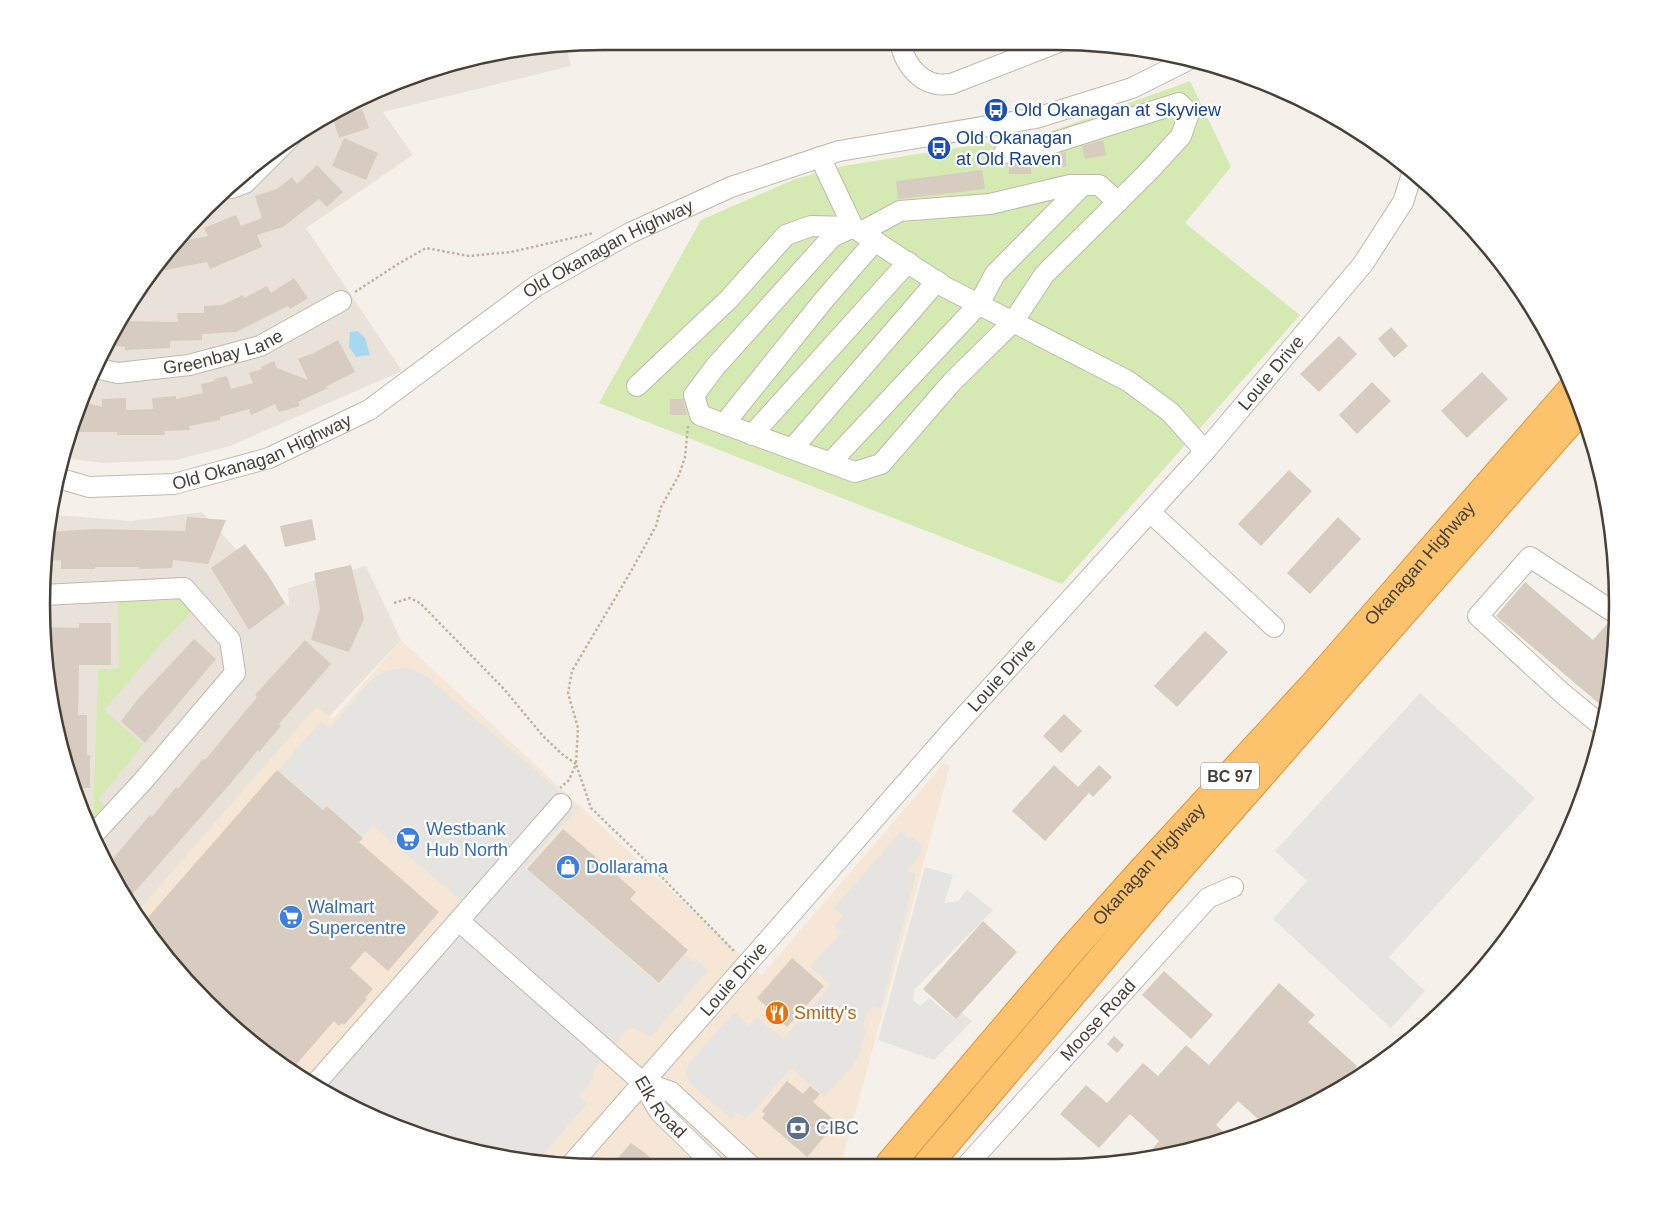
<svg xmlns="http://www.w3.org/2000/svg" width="1659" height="1209" viewBox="0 0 1659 1209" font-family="Arial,sans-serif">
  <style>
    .residential { fill: #e9e2d8 }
    .commercial { fill: #f6e6d6 }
    .green { fill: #d5e9b3 }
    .parking { fill: #e6e4e1 }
    .water { fill: #a7d8f1 }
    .building { fill: #d7ccbf }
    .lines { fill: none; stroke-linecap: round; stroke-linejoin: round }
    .minor-casing { stroke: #c1b8ac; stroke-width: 22 }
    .highway-casing { stroke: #de953b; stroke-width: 30 }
    .path { stroke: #c2b29d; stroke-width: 2.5; stroke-dasharray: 2.5 2.5; stroke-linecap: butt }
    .minor { stroke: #fff; stroke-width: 20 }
    .highway { stroke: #fdc26c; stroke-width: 28 }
    .labels { text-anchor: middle; stroke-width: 4.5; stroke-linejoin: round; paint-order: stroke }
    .shield { fill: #fff; stroke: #807a74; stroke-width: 1 }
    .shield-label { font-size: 16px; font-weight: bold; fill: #494138 }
    .transit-label { font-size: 18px; fill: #164399; stroke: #fff; text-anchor: start }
    .street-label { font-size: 18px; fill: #494138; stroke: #fff }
    .shop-label { font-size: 18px; fill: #366cbe; stroke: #fff; text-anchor: start }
    .food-label { font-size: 18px; fill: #c56008; stroke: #fff; text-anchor: start }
    .service-label { font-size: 18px; fill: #4e5e75; stroke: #fff; text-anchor: start }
    .rim { fill: none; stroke: #494138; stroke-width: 2.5 }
  </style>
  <rect width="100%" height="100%" fill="#f5f1ea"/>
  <!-- residential -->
  <g class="residential">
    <polygon points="566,46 571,66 383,112 413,155 306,228 402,371 230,446 176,460 104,463 65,458 99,356 181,233 292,136 389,84 458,61"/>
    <polygon points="50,512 56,515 131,521 202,512 289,607 288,588 366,566 401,640 140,918 84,820 46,678 41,604"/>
  </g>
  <!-- commercial -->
  <polygon class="commercial" points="401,640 762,975 944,763 950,766 841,1165 567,1167 458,1148 355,1110 233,1028 158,948 137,912 316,707 333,719"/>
  <!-- green -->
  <g class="green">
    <polygon points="1190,81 1231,167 1185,223 1300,315 1062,584 599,403 701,220 795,179 843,166 1044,134"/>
    <polygon points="180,600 189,603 194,610 163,641 104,710 143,745 98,800 106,807 93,824 98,670 119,668 118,602"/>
  </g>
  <!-- parking -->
  <g class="parking">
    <polygon points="403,668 416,671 426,676 579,808 564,826 562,825 525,868 659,985 685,954 694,962 696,960 708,970 651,1037 632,1028 628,1029 592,1072 593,1078 591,1082 579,1096 587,1104 537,1161 458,1148 355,1110 308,1078 463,902 373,826 363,837 327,805 323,809 278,770 321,721 330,728 371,680 381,673 390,670"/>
    <polygon points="1420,693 1535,798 1389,957 1425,991 1391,1028 1273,919 1307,881 1275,851"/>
    <polygon points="901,831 909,839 912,836 921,844 922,852 909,868 908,872 916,873 881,1009 872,1006 871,1012 867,1011 863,1027 866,1028 859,1058 825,1097 791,1068 746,1119 737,1112 731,1119 689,1082 686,1075 688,1064 734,1012 749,1026 757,1017 783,1039 831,985 810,967 842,932 835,926 843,916 834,908"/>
    <polygon points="925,867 953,875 944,903 958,901 967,890 993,910 914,990 913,1001 920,1006 929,998 955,1019 961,1012 972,1021 934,1060 878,1040"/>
  </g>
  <!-- water -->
  <polygon class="water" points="358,331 365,338 370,355 356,357 349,347 350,332"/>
  <!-- building -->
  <g class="building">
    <polygon points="362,109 369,128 339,138 333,119"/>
    <polygon points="344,138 378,153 366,180 332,166"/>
    <polygon points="1103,140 1106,155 1085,159 1082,146"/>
    <polygon points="1066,152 1066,167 1044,167 1044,157"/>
    <polygon points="1022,161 1031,161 1031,174 1009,174 1009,164"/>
    <polygon points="317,165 343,192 327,207 319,199 283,227 257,235 262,247 210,269 207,262 155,272 175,242 208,236 204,228 236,215 241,226 262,218 255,196 277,189 292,177 297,184"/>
    <polygon points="982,170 985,189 898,199 896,181"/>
    <polygon points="294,278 308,298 290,309 288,306 236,332 202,334 202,340 170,341 170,348 125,350 125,347 106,345 122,321 178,322 177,313 204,313 204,306 222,305 243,295 244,298 267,286 271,293"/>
    <polygon points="1391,327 1408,346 1394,358 1378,339"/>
    <polygon points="1339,336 1357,354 1319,392 1300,374"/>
    <polygon points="338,340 355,372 325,387 328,388 298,402 300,406 279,412 275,404 251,415 249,409 220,417 220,420 189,426 190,430 164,431 165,435 117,435 117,432 73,432 84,402 102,407 102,399 126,398 126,410 153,409 152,398 176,396 176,399 203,393 201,384 215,381 214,379 227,376 231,389 253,383 249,373 262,369 261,367 274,361 277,368 308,380 298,359 310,354 310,355"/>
    <polygon points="1482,372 1508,399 1467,438 1441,411"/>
    <polygon points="1372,382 1391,401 1357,434 1339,415"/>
    <polygon points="670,399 683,399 687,415 670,415"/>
    <polygon points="1289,470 1312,491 1261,546 1238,524"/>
    <polygon points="187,517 226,520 208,564 173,560 172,568 139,569 139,567 95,567 95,569 61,569 61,560 46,561 48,532 94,529 185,531"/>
    <polygon points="1338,517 1361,539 1310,594 1287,573"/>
    <polygon points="312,519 316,540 285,547 280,526"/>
    <polygon points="245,544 268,575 285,603 249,630 211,568"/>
    <polygon points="351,565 364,619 349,652 311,640 320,608 314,573"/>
    <polygon points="1525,582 1593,640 1608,623 1615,625 1613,678 1607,702 1603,707 1496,616"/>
    <polygon points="79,623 111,623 111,665 79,665 78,715 87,715 87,755 90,755 90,788 75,788 47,680 47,663 45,663 43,631 43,627 79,628"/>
    <polygon points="1205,631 1228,652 1177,707 1154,686"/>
    <polygon points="194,639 216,659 145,743 121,721 139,698"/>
    <polygon points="305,640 331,664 279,724 281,726 259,752 258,750 231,783 129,898 109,863 150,815 152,817 176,787 178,789 203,759 205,760 257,697 255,695"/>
    <polygon points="1064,714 1082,731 1061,753 1043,736"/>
    <polygon points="1054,765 1078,787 1099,765 1112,777 1093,797 1089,793 1045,841 1012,811"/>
    <polygon points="277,770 323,810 327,806 363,838 359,842 439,912 388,971 365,951 350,968 373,989 365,998 367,999 344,1025 342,1023 339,1026 334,1021 293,1068 233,1028 158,948 143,923"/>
    <polygon points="563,829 636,892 630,899 688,950 659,983 527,869"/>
    <polygon points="983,921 1017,952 956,1019 923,989"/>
    <polygon points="792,958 824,986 787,1027 780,1020 778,1022 766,1012 769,1009 757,998"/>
    <polygon points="1164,971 1213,1015 1191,1039 1142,995"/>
    <polygon points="1279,983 1315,1015 1308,1022 1357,1066 1343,1083 1266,1126 1238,1101 1216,1125 1228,1136 1144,1159 1159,1141 1130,1114 1099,1148 1060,1114 1086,1085 1107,1103 1143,1063 1158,1076 1186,1045 1209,1065"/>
    <polygon points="1114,1036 1124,1045 1117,1053 1107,1044"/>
    <polygon points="787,1081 803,1094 810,1086 820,1094 813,1102 837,1122 807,1157 762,1118 765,1114 762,1111"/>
    <polygon points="631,1143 645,1153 659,1166 611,1166"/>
  </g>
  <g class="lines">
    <!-- minor casing -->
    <g class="minor-casing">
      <g id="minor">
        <path d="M900,41C903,60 916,80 936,84C940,85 946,84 951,84L1059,42"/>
        <polyline points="820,157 853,227 945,287 1128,381 1170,412 1205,451"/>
        <polyline points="232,188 245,183 290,138"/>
        <polyline points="853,227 832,237 715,367 694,395 700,415 855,472 881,464 952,382 1013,322 1044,275 1148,172 1181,136 1189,113 1179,103 1053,143 1004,153"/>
        <polyline points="861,232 900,211 990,204 1070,185 1099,185 1118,202"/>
        <path id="s1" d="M95,368L118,373L189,365L260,346L341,301"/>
        <polyline points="637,386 729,299 786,235 811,226 849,227"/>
        <polyline points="724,424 823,301 875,241"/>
        <polyline points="752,435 908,262"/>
        <polyline points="792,449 937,281"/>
        <polyline points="830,463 979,304 995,274 1083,185"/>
        <path id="s2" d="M58,478L89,487L174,484L269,458L369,410L536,286L630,233L731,187L839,151L1036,118L1132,88L1190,59"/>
        <polyline points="1150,512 1274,627"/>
        <polyline points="42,595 184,588 230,640 235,673 143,781 93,835"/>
        <polyline points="1602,726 1562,693 1478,616 1530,557 1615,613"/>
        <path id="s3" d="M459,921L642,1082L659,1111L715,1166"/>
        <polyline points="642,1082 671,1092 750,1165"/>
        <polyline points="316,1083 561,804"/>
        <path id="s4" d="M968,1164L1208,898L1233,887"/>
        <path id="s5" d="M569,1167L953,729L1205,451L1363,264L1403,202L1413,171"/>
      </g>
    </g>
    <!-- highway casing -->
    <g class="highway-casing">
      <g id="highway">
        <path id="s6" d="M890,1164L1074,947L1143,870L1311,688L1572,389"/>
        <polyline points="928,1164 1154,897 1580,410"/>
      </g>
    </g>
    <!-- path -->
    <g class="path">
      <polyline points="355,292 398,264 426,248 469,256 511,252 594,233"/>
      <polyline points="688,426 685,457 679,475 661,507 656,526 630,573 572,671 568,693 578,728 576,764 591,808 644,859 735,952"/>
      <polyline points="394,603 410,598 420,603 504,689 543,736 562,754 576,764 569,780 560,788"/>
    </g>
    <!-- minor -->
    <use href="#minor" class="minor"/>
    <!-- highway -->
    <use href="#highway" class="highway"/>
  </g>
  <!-- icons -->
  <defs>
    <g id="bus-disc" transform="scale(1.25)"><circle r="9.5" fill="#1a4fb4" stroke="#fff"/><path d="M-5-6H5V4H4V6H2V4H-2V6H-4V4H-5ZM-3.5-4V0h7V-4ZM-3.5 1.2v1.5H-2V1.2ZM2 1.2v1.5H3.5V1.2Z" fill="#fff"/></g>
    <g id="supermarket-disc" transform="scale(1.25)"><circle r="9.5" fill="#3f7fe0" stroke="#fff"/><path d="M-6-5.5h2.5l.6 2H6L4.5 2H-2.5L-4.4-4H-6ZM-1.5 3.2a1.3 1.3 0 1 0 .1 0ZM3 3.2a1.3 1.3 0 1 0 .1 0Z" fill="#fff"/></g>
    <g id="shop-disc" transform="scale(1.25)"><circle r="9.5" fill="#3f7fe0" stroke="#fff"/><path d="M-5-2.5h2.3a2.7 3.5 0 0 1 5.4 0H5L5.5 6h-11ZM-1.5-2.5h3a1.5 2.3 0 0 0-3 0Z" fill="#fff"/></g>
    <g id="restaurant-disc" transform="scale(1.25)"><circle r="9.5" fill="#e8710a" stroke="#fff"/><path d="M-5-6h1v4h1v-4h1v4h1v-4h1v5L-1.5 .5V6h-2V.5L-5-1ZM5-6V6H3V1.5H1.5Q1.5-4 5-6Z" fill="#fff"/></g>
    <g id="bank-disc" transform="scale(1.25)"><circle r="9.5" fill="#5c6f8a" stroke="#fff"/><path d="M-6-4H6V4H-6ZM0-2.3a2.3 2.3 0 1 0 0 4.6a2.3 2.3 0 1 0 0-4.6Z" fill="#fff"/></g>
  </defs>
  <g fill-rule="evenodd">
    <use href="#bus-disc" x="996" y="110"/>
    <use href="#bus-disc" x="939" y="148"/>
    <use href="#supermarket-disc" x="408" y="839"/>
    <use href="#shop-disc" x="568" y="867"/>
    <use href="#supermarket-disc" x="291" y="917"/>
    <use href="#restaurant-disc" x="777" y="1013"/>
    <use href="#bank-disc" x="798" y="1128"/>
  </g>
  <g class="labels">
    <!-- shield labels -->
    <rect class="shield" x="1201" y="762.5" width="58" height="27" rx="4"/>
    <g class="shield-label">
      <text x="1230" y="782">BC 97</text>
    </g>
    <!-- transit labels -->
    <g class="transit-label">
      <text x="1014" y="116">Old Okanagan at Skyview</text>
      <text x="956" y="144">Old Okanagan<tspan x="956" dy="21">at Old Raven</tspan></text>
    </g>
    <!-- street labels -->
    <g class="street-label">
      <text dy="6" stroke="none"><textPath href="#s2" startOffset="616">Old Okanagan Highway</textPath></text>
      <text dy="6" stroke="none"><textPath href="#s1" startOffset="131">Greenbay Lane</textPath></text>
      <text dy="6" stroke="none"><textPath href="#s5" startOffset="1060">Louie Drive</textPath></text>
      <text dy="6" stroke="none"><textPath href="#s2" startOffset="211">Old Okanagan Highway</textPath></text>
      <text dy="6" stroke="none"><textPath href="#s6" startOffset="801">Okanagan Highway</textPath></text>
      <text dy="6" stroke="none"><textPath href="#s5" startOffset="655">Louie Drive</textPath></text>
      <text dy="6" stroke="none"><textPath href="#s6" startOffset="396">Okanagan Highway</textPath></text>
      <text dy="6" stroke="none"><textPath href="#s5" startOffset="250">Louie Drive</textPath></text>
      <text dy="6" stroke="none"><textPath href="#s4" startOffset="194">Moose Road</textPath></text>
      <text dy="6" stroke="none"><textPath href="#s3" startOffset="275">Elk Road</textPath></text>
    </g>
    <!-- shop labels -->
    <g class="shop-label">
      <text x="426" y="835">Westbank<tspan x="426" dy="21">Hub North</tspan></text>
      <text x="586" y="873">Dollarama</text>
      <text x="308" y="913">Walmart<tspan x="308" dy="21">Supercentre</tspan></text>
    </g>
    <!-- food labels -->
    <g class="food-label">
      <text x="794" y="1019">Smitty's</text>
    </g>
    <!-- service labels -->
    <g class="service-label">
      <text x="816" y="1134">CIBC</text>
    </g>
  </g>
  <!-- crop -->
  <path d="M0 0H1659V1209H0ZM604 50H1055A554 554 0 0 1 1609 604V605A554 554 0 0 1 1055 1159H604A554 554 0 0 1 50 605V604A554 554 0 0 1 604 50Z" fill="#fff" fill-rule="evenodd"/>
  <path class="rim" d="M604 50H1055A554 554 0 0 1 1609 604V605A554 554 0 0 1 1055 1159H604A554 554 0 0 1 50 605V604A554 554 0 0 1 604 50Z"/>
</svg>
